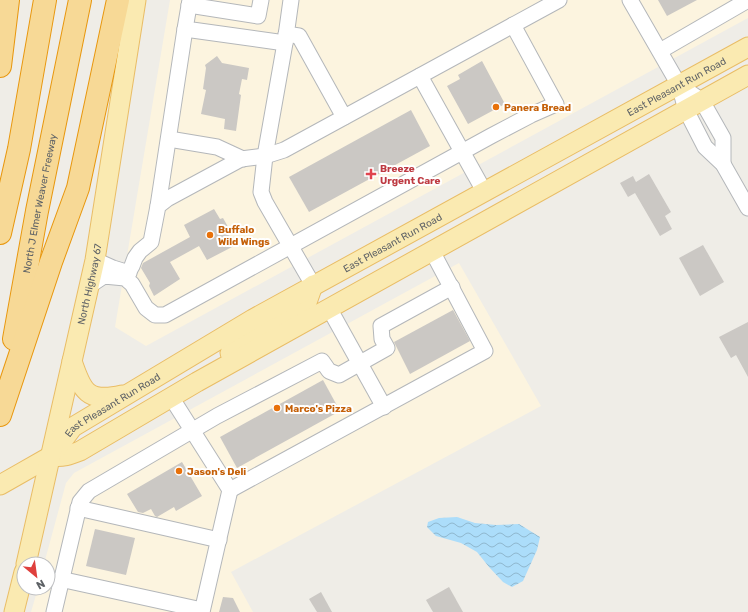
<svg xmlns="http://www.w3.org/2000/svg" width="748" height="612" viewBox="0 0 748 612" font-family="Rubik,sans-serif">
  <style>
    .commercial { fill: #fcf4df }
    .water { fill: url(#water-waves) }
    .building { fill: #cbc8c4 }
    .lines { fill: none; stroke-linecap: round; stroke-linejoin: round }
    .minor-casing { stroke: #b4b7ba; stroke-width: 17 }
    .major-casing { stroke: #e9bd66; stroke-width: 21 }
    .highway-casing { stroke: #e8970e; stroke-width: 24 }
    .minor { stroke: #fff; stroke-width: 15 }
    .major { stroke: #faeab1; stroke-width: 19 }
    .highway { stroke: #f7d996; stroke-width: 22 }
    .food-dot { fill: #e8710a; stroke: #fff; stroke-width: 1.5 }
    .health-dot { fill: #e0444e; stroke: #fff; stroke-width: 1.5 }
    .labels { text-anchor: middle; stroke-width: 4; stroke-linejoin: round; paint-order: stroke }
    .street-label { font-size: 10px; fill: #5e6266; stroke: #fff }
    .food-label { font-size: 10px; font-weight: bold; fill: #c56008; stroke: #fff; text-anchor: start }
    .health-label { font-size: 10px; font-weight: bold; fill: #be3a42; stroke: #fff; text-anchor: start }
  </style>
  <defs>
    <pattern id="water-waves" width="16" height="10" patternUnits="userSpaceOnUse"><rect width="16" height="10" fill="#acddfa"/><path d="M0 5q4-4 8 0t8 0" fill="none" stroke="#8fb7ce"/></pattern>
  </defs>
  <rect width="100%" height="100%" fill="#efede7"/>
  <!-- commercial -->
  <g class="commercial">
    <polygon points="170,0 748,0 748,18 146,346 115,327"/>
    <polygon points="459,263 541,406 231,572 253,612 31,612 38,588 48,588 48,564 44,564 66,483 74,473"/>
  </g>
  <!-- water -->
  <polygon class="water" points="457,517 475,523 496,525 519,524 540,537 537,550 523,581 512,587 503,582 489,567 477,552 461,543 436,536 427,527 428,522 439,518"/>
  <!-- building -->
  <g class="building">
    <polygon points="658,0 697,0 667,16"/>
    <polygon points="217,56 222,63 249,68 247,80 242,79 239,94 241,95 236,131 224,129 225,119 201,114 206,90 203,89 206,68 205,65"/>
    <polygon points="482,61 505,104 468,124 447,86 460,79 458,75"/>
    <polygon points="411,110 430,146 309,212 289,177"/>
    <polygon points="649,174 671,212 665,216 672,229 660,236 635,193 628,197 620,183 633,176 636,182"/>
    <polygon points="214,209 220,219 223,218 232,234 228,236 234,246 207,260 199,246 170,262 180,279 154,296 149,286 150,283 141,268 143,263 190,237 184,225"/>
    <polygon points="703,245 724,282 700,296 679,258"/>
    <polygon points="453,310 470,341 410,374 394,342"/>
    <polygon points="748,322 748,377 736,355 731,358 719,337"/>
    <polygon points="323,380 340,411 237,468 220,437"/>
    <polygon points="182,462 202,496 176,511 174,507 157,517 155,516 151,509 143,513 138,512 127,494"/>
    <polygon points="95,529 135,538 126,575 86,566"/>
    <polygon points="449,587 463,612 433,612 426,600"/>
    <polygon points="321,592 332,612 317,612 309,599"/>
    <polygon points="223,597 233,598 240,612 219,612"/>
  </g>
  <g class="lines">
    <!-- minor casing -->
    <g class="minor-casing">
      <g id="minor">
        <polyline points="190,0 185,29 285,43"/>
        <polyline points="291,0 285,43 265,156 261,192 265,202 313,285"/>
        <polyline points="630,0 679,85 686,110 705,147 723,164 748,208"/>
        <polyline points="189,5 258,16 261,0"/>
        <polyline points="286,34 299,36 344,117"/>
        <polyline points="660,51 748,0"/>
        <polyline points="420,76 484,191"/>
        <polyline points="679,85 702,101 723,138 723,164"/>
        <polyline points="169,139 217,147 243,159"/>
        <polyline points="158,206 185,29"/>
        <polyline points="95,260 113,268 129,273"/>
        <polyline points="125,278 132,266 135,258 140,251 151,242 158,206 167,199 241,159 265,156 284,150 559,0"/>
        <polyline points="89,286 104,276 125,278 132,284 146,308 155,315 165,315 491,136 531,115 556,104 513,25"/>
        <polyline points="329,308 384,407"/>
        <polyline points="171,397 230,490 202,612"/>
        <polyline points="230,490 485,351 432,251"/>
        <polyline points="78,508 219,540"/>
        <polyline points="60,579 202,610"/>
        <polyline points="54,612 80,502 89,491 217,416 322,361 329,371 339,375 387,348 382,339 381,326 452,287"/>
      </g>
    </g>
    <!-- major casing -->
    <g class="major-casing">
      <g id="major">
        <polyline points="230,353 250,337 306,305 313,285"/>
        <path d="M72,361C82,391 87,403 122,395"/>
        <path d="M51,456C62,458 70,455 80,451L197,382L748,75"/>
        <path id="s1" d="M0,485L51,456L73,427L253,319L748,47"/>
        <path id="s2" d="M26,564L95,260L136,0"/>
        <polyline points="14,612 24,572"/>
      </g>
    </g>
    <!-- highway casing -->
    <g class="highway-casing">
      <g id="highway">
        <polyline points="0,66 8,0"/>
        <polyline points="0,233 19,149 45,0"/>
        <path id="s3" d="M14,339L37,211L80,0"/>
        <polyline points="0,415 51,262 78,188 118,0"/>
      </g>
    </g>
    <!-- minor -->
    <use href="#minor" class="minor"/>
    <!-- major -->
    <use href="#major" class="major"/>
    <!-- highway -->
    <use href="#highway" class="highway"/>
  </g>
  <!-- markers -->
  <g class="food-dot">
    <circle cx="496" cy="107" r="4"/>
    <circle cx="210" cy="235" r="4"/>
    <circle cx="277" cy="408" r="4"/>
    <circle cx="179" cy="471" r="4"/>
  </g>
  <path class="health-dot" d="M369 168h4v4h4v4h-4v4h-4v-4h-4v-4h4z"/>
  <g class="labels">
    <!-- street labels -->
    <g class="street-label">
      <text dy="4" stroke="none"><textPath href="#s1" startOffset="788">East Pleasant Run Road</textPath></text>
      <text dy="4" stroke="none"><textPath href="#s3" startOffset="138">North J Elmer Weaver Freeway</textPath></text>
      <text dy="4" stroke="none"><textPath href="#s1" startOffset="464">East Pleasant Run Road</textPath></text>
      <text dy="4" stroke="none"><textPath href="#s2" startOffset="287">North Highway 67</textPath></text>
      <text dy="4" stroke="none"><textPath href="#s1" startOffset="140">East Pleasant Run Road</textPath></text>
    </g>
    <!-- food labels -->
    <g class="food-label">
      <text x="504" y="111">Panera Bread</text>
      <text x="218" y="233">Buffalo<tspan x="218" dy="12">Wild Wings</tspan></text>
      <text x="285" y="412">Marco's Pizza</text>
      <text x="187" y="475">Jason's Deli</text>
    </g>
    <!-- health labels -->
    <g class="health-label">
      <text x="380" y="172">Breeze<tspan x="380" dy="12">Urgent Care</tspan></text>
    </g>
  </g>
  <!-- north arrow -->
  <g transform="translate(36 576) rotate(151)"><circle r="19" fill="#ffffff" stroke="#bfc0c2"/>
  <path d="M0-3L7 15L0 10L-7 15Z" fill="#df403d"/>
  <text y="-6" font-size="11" font-weight="bold" text-anchor="middle" fill="#5e6266">N</text>
  </g>
</svg>
